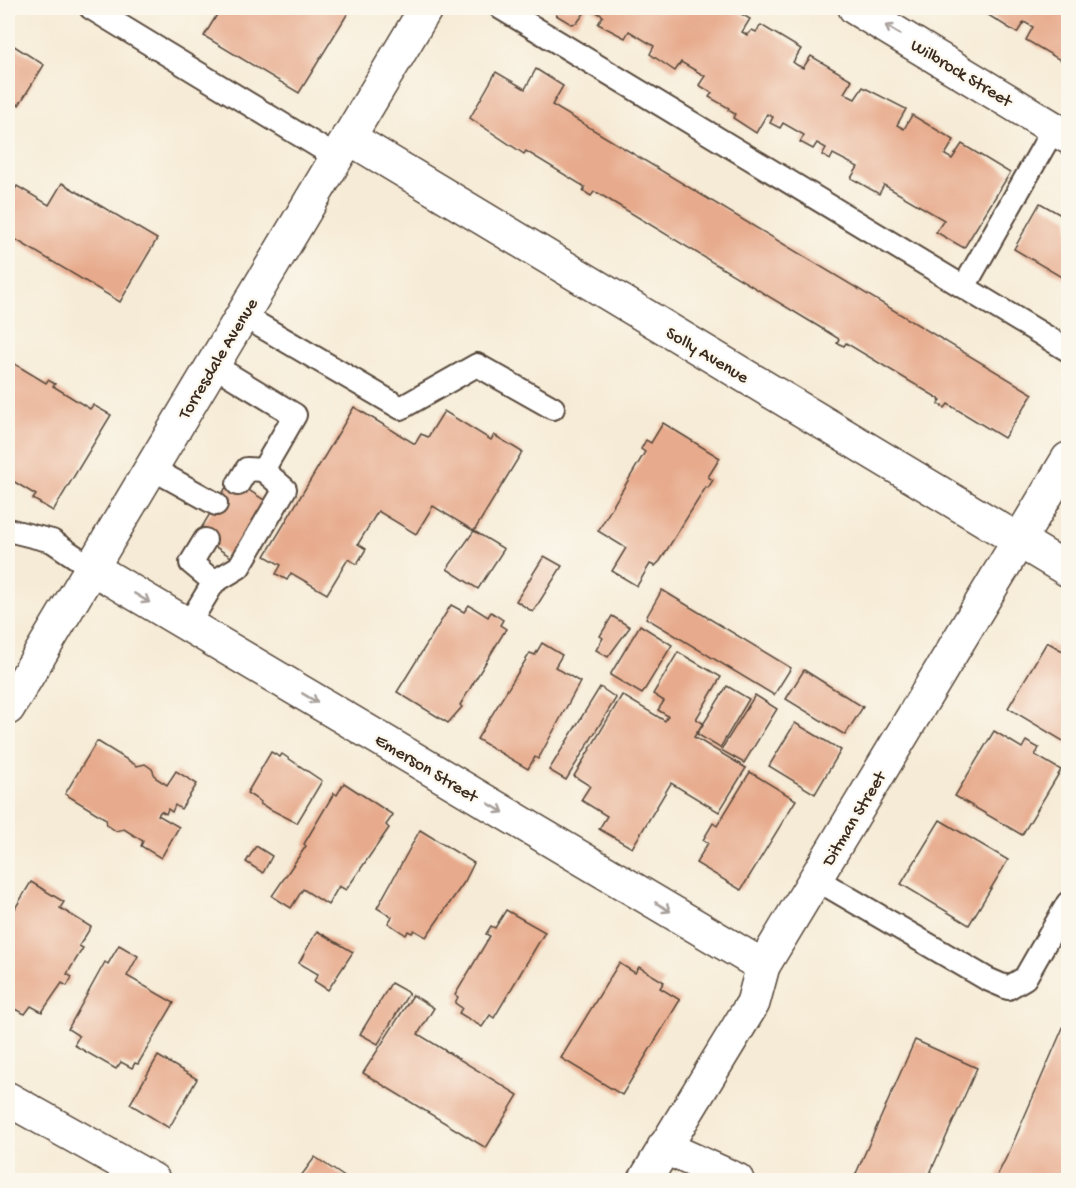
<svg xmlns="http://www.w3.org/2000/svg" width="1076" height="1188" viewBox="0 0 1076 1188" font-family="'Gochi Hand',sans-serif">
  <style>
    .building { fill: #e7aa8c }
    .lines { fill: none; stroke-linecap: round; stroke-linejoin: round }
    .lane-casing { stroke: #57473a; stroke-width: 26 }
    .street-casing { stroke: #57473a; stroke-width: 36 }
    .secondary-casing { stroke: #57473a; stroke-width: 36 }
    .lane { stroke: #fff; stroke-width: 22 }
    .street { stroke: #fff; stroke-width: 33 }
    .secondary { stroke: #fff; stroke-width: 33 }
    .oneway { stroke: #a79f9a }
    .labels { text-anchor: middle; stroke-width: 4.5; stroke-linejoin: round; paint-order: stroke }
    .street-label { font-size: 18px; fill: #3b2a1e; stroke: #fbf7ec }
  </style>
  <rect width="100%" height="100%" fill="#fbf7ec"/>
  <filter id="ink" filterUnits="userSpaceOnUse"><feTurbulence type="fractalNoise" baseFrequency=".0167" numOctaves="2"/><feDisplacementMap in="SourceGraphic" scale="12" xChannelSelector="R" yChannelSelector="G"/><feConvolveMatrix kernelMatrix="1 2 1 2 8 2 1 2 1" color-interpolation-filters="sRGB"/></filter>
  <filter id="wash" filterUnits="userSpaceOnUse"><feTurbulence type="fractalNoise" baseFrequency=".008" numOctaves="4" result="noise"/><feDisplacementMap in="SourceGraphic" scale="24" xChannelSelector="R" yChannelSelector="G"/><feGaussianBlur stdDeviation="1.35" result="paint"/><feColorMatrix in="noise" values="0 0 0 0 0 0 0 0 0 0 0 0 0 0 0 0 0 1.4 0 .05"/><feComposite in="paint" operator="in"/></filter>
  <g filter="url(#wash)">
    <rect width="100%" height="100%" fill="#f6ebd6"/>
    <g id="blocks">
      <!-- building -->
      <g class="building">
        <polygon points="221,8 338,8 348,13 299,93 204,36"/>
        <polygon points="554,8 588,8 577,23 571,24 556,15"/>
        <polygon points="590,8 731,8 750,19 742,32 747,35 752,30 756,32 761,25 801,49 793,62 797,65 803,68 811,56 852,80 844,93 849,96 855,99 863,87 906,109 897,125 904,129 912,115 954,140 945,155 952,159 962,144 1010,173 964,248 936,232 944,220 884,185 879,194 851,178 858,167 833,154 830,160 822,155 826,148 817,143 813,149 800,142 804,135 783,123 780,128 770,123 773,117 767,114 756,133 733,118 735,114 728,110 729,108 709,97 712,93 699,85 705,76 681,62 675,71 650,54 654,46 629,31 625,38 598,24 603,16"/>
        <polygon points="977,8 1068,8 1068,61 1067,64 1026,40 1033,27 1024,22 1017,33"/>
        <polygon points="8,42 44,65 19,105 8,98"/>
        <polygon points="536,69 563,86 552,105 1033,394 1004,438 948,404 945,408 938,404 941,400 846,343 844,346 837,343 839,339 826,331 598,193 594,192 591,196 583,191 585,187 526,151 524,154 470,118 496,72 525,89"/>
        <polygon points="62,183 157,239 120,302 8,235 8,201 17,186 49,205"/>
        <polygon points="1040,203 1068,219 1068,281 1014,249"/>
        <polygon points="8,360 46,383 48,380 55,384 53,386 90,409 93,405 111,415 53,511 33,499 36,495 8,478"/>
        <polygon points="354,407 415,444 421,434 428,437 444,411 491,440 494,435 522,452 474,531 504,549 478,589 447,569 474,531 433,506 416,534 378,511 358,544 366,549 357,564 348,559 327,594 291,573 287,580 276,574 281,565 265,556"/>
        <polygon points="663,423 720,458 708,477 713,480 708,488 706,487 660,561 655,566 650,564 637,586 612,571 626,548 598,531 645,452 641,449 646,440 651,443"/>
        <polygon points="231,479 269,503 234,559 197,535"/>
        <polygon points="544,556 562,566 533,612 516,601"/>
        <polygon points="662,590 791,668 774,695 646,618"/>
        <polygon points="451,605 464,612 469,605 488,617 491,612 503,620 500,625 506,629 460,705 462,707 448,723 397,692"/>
        <polygon points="612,616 630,627 608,657 596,650 603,638 600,636"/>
        <polygon points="640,625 672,645 642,694 610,675"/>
        <polygon points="1047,642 1068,654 1068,744 1008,708"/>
        <polygon points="542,643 562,655 555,667 580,682 541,754 538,759 535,757 528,769 477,739 530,653 535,655"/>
        <polygon points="678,652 721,677 696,719 703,723 694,737 746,768 719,812 671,783 632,848 599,829 607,816 581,800 590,786 574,776 622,695 665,721 668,716 658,710 664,701 653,694"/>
        <polygon points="804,670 863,707 845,735 786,699"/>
        <polygon points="727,686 749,699 720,748 697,734"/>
        <polygon points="600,687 616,698 566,780 549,770"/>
        <polygon points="755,695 777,709 744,763 721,750"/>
        <polygon points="795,723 841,750 815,794 769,766"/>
        <polygon points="994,731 1022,748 1026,741 1039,748 1035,755 1061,770 1022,835 955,796"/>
        <polygon points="97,741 137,766 145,764 152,769 156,778 167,785 176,771 197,784 181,809 175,805 172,812 168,809 166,814 161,811 158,815 179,827 161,858 141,846 143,841 124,829 116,831 107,825 106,819 65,794"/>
        <polygon points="271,752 280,757 282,754 322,781 297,823 260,804 261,802 247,793"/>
        <polygon points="750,772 796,800 741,890 696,863 708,843 703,840 713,823 717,826"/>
        <polygon points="344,783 393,815 386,825 389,828 346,890 339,886 328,905 303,889 291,908 272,896 306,846 304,844 334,793 337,795"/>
        <polygon points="940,820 1008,860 969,925 901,884"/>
        <polygon points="420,830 474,863 465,881 426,937 414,930 412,933 408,931 406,935 388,923 392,917 377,908"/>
        <polygon points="256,846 272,856 263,873 246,862"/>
        <polygon points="31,882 64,902 60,908 91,927 79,946 83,948 67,974 72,977 67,986 62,983 42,1012 31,1006 25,1014 8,1006 8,920"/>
        <polygon points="506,910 545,932 494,1018 490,1015 482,1027 459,1013 462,1008 455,1003 458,997 455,995 490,936 486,934 491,926 495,928"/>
        <polygon points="317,931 353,952 328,990 314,981 318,974 299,963"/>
        <polygon points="119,945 138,956 127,976 174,1003 138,1064 135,1063 132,1068 121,1062 116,1069 74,1045 79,1036 68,1029 105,962 108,964"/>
        <polygon points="619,963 635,973 639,967 664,982 660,988 680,1000 622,1095 561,1058"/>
        <polygon points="391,983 409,993 378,1044 360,1034"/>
        <polygon points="413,995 434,1008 418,1034 518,1095 486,1148 363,1073"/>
        <polygon points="1068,1016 1068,1180 995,1180 1010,1150"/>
        <polygon points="915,1040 977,1068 927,1180 860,1180 854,1178"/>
        <polygon points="158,1056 197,1079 169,1128 130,1104"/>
        <polygon points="315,1157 349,1180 298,1180"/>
      </g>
    </g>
  </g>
  <g filter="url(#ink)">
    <use href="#blocks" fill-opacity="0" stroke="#57473a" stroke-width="1.5"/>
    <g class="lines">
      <!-- lane casing -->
      <g class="lane-casing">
        <g id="lane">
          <polyline points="91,8 336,157"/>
          <polyline points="501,8 1068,350"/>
          <polyline points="964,287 1054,128"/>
          <polyline points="242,315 401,408 477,365 553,408"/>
          <polyline points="151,468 216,504"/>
          <polyline points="238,484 247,469 263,470"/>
          <polyline points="8,530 52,541 92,568"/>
          <polyline points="205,540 191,563 214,582"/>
          <polyline points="188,625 214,582 239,567 285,489 263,470 295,415 213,365"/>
          <polyline points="816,879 987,979 1008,988 1025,978 1068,903"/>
        </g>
      </g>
      <!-- street casing -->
      <g class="street-casing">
        <g id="street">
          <polyline points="855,8 1068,137"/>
          <polyline points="348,137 1068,570"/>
          <polyline points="92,568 763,966"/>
          <polyline points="8,1099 153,1180"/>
          <polyline points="664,1147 737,1180"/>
          <polyline points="645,1180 753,1003 763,966 1068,459"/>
        </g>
      </g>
      <!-- secondary casing -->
      <g class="secondary-casing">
        <polyline id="secondary" points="8,708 426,8"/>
      </g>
      <!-- lane -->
      <use href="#lane" class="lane"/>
      <!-- street -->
      <use href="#street" class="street"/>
      <!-- secondary -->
      <use href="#secondary" class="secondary"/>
    </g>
    <!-- one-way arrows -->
    <defs><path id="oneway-shaft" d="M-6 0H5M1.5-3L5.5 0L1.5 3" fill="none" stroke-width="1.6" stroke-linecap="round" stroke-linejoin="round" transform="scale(1.5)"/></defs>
    <g class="oneway">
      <use href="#oneway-shaft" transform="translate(893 30) rotate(-149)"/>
      <use href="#oneway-shaft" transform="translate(142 598) rotate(31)"/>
      <use href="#oneway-shaft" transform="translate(310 698) rotate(31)"/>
      <use href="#oneway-shaft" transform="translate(496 808) rotate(31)"/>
      <use href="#oneway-shaft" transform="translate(663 907) rotate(31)"/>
    </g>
  </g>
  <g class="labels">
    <!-- street labels -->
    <g class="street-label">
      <text transform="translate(962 72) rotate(31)" y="6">Wilbrock Street</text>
      <text transform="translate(708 354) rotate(31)" y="6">Solly Avenue</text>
      <text transform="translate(217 358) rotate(-59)" y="6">Torresdale Avenue</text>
      <text transform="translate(427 767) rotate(31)" y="6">Emerson Street</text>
      <text transform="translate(853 818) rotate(-59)" y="6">Ditman Street</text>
    </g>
  </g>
  <!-- margin -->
  <rect width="1076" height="1188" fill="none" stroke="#fbf7ec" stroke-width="30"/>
</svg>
